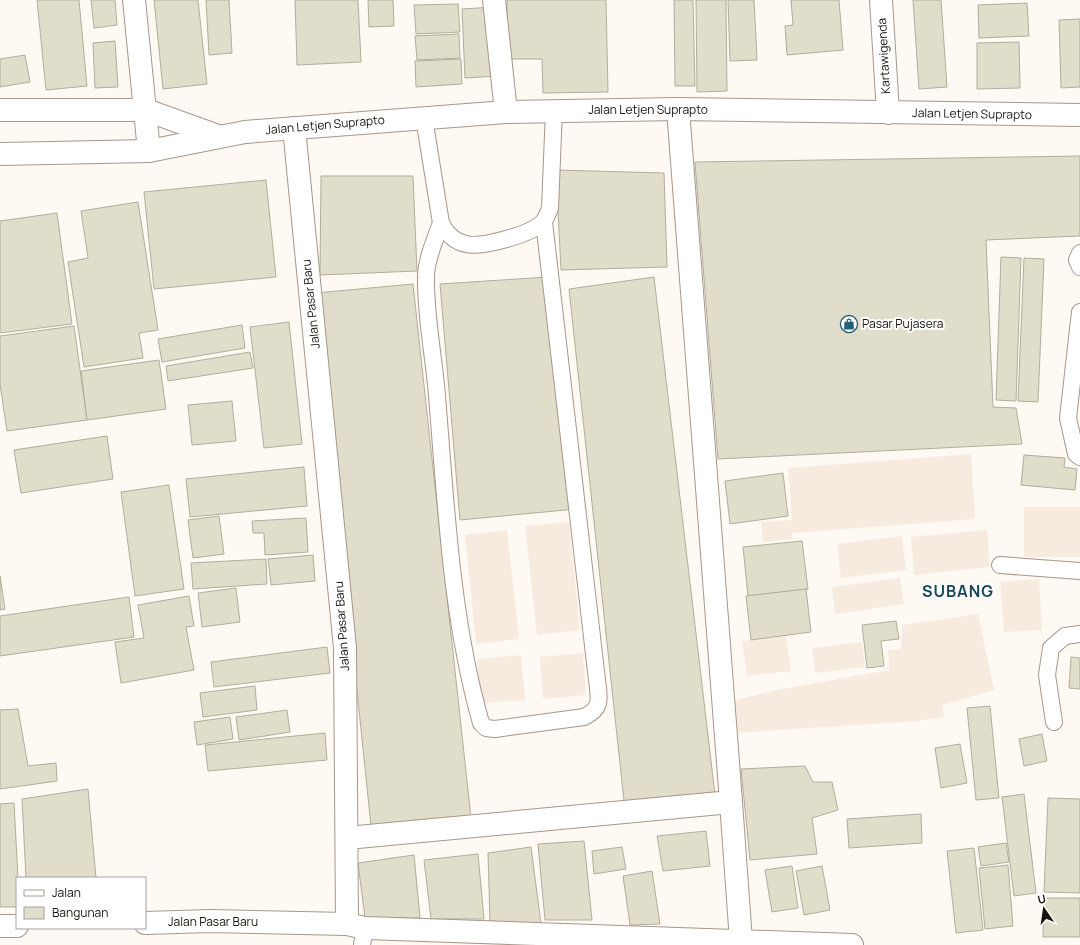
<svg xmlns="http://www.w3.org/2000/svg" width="1080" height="945" viewBox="0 0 1080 945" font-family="Manrope,sans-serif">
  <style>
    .built { fill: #f7ebe0 }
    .building { fill: #e1ddcb; stroke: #b1ad9b }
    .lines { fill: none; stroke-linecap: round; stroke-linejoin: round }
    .service-casing { stroke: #a5978b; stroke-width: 18 }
    .minor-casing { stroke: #a5978b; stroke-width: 24 }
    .tertiary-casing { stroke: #a5978b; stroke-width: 24 }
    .primary-casing { stroke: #a5978b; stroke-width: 24 }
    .service { stroke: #fff; stroke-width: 16 }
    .minor { stroke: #fff; stroke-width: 22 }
    .tertiary { stroke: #fff; stroke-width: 22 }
    .primary { stroke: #fff; stroke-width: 22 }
    .labels { text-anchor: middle; stroke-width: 4; stroke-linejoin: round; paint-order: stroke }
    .street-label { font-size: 12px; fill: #19140f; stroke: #fff }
    .poi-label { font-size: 12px; fill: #19140f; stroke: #fff; text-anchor: start }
    .district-label { font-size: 16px; font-weight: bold; letter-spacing: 1px; fill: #154558; stroke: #fff }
  </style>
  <rect width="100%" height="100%" fill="#fff9f3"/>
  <!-- built -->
  <g class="built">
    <polygon points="971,454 975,519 792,533 793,539 763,542 761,522 792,520 788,468"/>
    <rect x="1024" y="507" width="56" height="50"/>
    <polygon points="569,522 580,630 537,635 525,526"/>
    <polygon points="507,530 519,639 476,644 465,535"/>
    <polygon points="987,530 990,567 914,575 911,537"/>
    <polygon points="902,536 906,570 841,578 837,544"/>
    <polygon points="900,578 904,604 835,614 832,587"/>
    <polygon points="1039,579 1042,630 1004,632 1000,582"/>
    <polygon points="978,614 994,690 942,705 944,717 918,721 731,733 728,702 776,690 889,670 888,650 901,649 902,625"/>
    <polygon points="786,636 791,671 747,676 742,641"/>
    <polygon points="862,642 865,667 815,673 812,648"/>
    <polygon points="583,653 586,695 543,699 540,657"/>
    <polygon points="521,655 525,700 481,703 477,659"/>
  </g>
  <!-- building -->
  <g class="building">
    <polygon points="37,0 79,0 87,86 46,90"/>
    <polygon points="91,0 115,0 117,25 94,28"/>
    <polygon points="154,0 198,0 207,84 163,89"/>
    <polygon points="206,0 229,0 232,53 209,55"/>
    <polygon points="295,0 358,0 361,62 297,65"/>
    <polygon points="368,0 393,0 394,26 369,27"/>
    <polygon points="507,0 606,0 608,92 543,93 542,59 508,59"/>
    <polygon points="674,0 693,0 695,86 675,86"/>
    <polygon points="696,0 726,0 727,91 697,92"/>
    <polygon points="728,0 754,0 757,60 730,61"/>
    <polygon points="791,0 839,0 843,50 787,55 785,26 793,25"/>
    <polygon points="913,0 941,0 947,87 919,89"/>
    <polygon points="1027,3 1029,36 979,38 978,5"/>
    <polygon points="458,4 460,32 416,34 414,5"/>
    <polygon points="494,7 498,76 465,78 462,9"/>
    <polygon points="1080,19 1080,87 1061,88 1059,20"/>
    <polygon points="459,34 460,58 417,60 415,36"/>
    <polygon points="115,41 118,87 95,88 93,43"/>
    <polygon points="1019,42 1020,88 977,89 977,43"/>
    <polygon points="25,55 30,82 0,87 0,59"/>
    <polygon points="461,59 462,84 416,87 415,61"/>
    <polygon points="1080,156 1080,236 986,240 993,407 1016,408 1022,444 718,459 695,162"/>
    <polygon points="556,170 664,173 667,267 561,270"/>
    <polygon points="321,176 413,176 417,271 320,275"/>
    <polygon points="266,180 276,277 154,289 144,192"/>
    <polygon points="138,202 158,330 139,333 143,358 84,367 68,262 88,258 81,211"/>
    <polygon points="57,213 72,324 0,333 0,221"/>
    <polygon points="1001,257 1021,258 1016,401 996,400"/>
    <polygon points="1024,258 1044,259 1038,402 1018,401"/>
    <polygon points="548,277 576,509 460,520 440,284"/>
    <polygon points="654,277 715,795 624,801 569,289"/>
    <polygon points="413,284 471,818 371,826 316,293"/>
    <polygon points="289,322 302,444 264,448 250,327"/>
    <polygon points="242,325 245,348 162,362 158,339"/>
    <polygon points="74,326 87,420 7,431 0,384 0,336"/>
    <polygon points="250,352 253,368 168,381 166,366"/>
    <polygon points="159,360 166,409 87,420 81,371"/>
    <polygon points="232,401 236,441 192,445 188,405"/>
    <polygon points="107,436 113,479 21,493 14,450"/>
    <polygon points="1024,455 1065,458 1064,467 1077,469 1075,490 1021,485"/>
    <polygon points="304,467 307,506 190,517 186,479"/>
    <polygon points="783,473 788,516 730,524 725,481"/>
    <polygon points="169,485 184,589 135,596 121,492"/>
    <polygon points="219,516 224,554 193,558 188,520"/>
    <polygon points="306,518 308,552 265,555 264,533 253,533 252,521"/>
    <polygon points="802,541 808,589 748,596 743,547"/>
    <polygon points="313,555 315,581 271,585 268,559"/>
    <polygon points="266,559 267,584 193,589 191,563"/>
    <polygon points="0,576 5,609 0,610"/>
    <polygon points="236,588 240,622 202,627 198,593"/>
    <polygon points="806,589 811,632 751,640 746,596"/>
    <polygon points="189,596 194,626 186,627 194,670 121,683 115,642 144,638 138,605"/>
    <polygon points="129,597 134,637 0,656 0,616"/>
    <polygon points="896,621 899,639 881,641 884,666 867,668 862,625"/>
    <polygon points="327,647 330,673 214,687 211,662"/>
    <polygon points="1071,657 1080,658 1080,689 1069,688"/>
    <polygon points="255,686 257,710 203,717 200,693"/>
    <polygon points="990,706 999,798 976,800 967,708"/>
    <polygon points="18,709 28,766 56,763 57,781 0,789 0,710"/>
    <polygon points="287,710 290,732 239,740 236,717"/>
    <polygon points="230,717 233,739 197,745 194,722"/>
    <polygon points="325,733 327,760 208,771 205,745"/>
    <polygon points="1042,734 1047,761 1024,766 1019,739"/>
    <polygon points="960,744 967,783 941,788 935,748"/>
    <polygon points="805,766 813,782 832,782 838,810 812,818 817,854 750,860 741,769"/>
    <polygon points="88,789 96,878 26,878 22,799"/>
    <polygon points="1024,794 1036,893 1014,896 1002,797"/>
    <polygon points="1048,798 1080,799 1080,893 1044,892"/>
    <polygon points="14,803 18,878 17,907 0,907 0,804"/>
    <polygon points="921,814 922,843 849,848 847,819"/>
    <polygon points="706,831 710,866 663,871 657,836"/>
    <polygon points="584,841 592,920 545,920 538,844"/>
    <polygon points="1006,843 1009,862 981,866 978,847"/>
    <polygon points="531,847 541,924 490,921 488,853"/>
    <polygon points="622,847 626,869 594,874 592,851"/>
    <polygon points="974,848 983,930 956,933 947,851"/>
    <polygon points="478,854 484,919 431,919 424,860"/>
    <polygon points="414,855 420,918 365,918 358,863"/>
    <polygon points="1008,865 1013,926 985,929 979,868"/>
    <polygon points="792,866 798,908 772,912 765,870"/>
    <polygon points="822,866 830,910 804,915 796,871"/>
    <polygon points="652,871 660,924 630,925 623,876"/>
    <polygon points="1044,898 1080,898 1080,937 1043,937"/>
  </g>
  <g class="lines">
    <!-- service casing -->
    <g class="service-casing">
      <g id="service">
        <path d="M424,118L441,223C446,233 455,242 466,244C482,248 532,234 543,222C546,219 548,213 550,208L554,110"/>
        <path d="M441,223C435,240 427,257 426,275C425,316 434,356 437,396C446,505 451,618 481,723L486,728L495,729L584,717C603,708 599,698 597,680L544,222"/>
        <polyline points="1080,253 1077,260 1080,267"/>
        <polyline points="1080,312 1068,418 1076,454 1080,457"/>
        <polyline points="1000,565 1080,571"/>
        <polyline points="1054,722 1047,675 1051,648 1065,636 1080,634"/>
        <polyline points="362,945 365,928"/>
      </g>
    </g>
    <!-- minor casing -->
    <g class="minor-casing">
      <g id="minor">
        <polyline points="134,0 149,151"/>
        <polyline points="494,0 506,112"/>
        <polyline points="731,802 741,941"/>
        <polyline points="347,838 731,802 678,109"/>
        <polyline points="145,923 210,921 347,924 345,648 294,128"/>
        <polyline points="347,924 365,928 852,945"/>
        <polyline points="0,926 17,926"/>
      </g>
    </g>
    <!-- tertiary casing -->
    <g class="tertiary-casing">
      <polyline id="tertiary" points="881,0 888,113"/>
    </g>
    <!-- primary casing -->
    <g class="primary-casing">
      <g id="primary">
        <polyline points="0,110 146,110 218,136"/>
        <polyline points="0,154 149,151 245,132 506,112 678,109 1080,115"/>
      </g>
    </g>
    <!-- service -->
    <use href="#service" class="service"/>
    <!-- minor -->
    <use href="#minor" class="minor"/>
    <!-- tertiary -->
    <use href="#tertiary" class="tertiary"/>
    <!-- primary -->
    <use href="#primary" class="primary"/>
  </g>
  <!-- icons -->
  <defs>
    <g id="shop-ring" transform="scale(0.9)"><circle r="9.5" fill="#fff" stroke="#235f77" stroke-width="1.5"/><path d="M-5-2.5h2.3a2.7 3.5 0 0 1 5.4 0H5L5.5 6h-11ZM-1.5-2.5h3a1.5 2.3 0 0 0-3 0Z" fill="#235f77"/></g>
  </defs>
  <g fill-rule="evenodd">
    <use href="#shop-ring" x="849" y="324"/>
  </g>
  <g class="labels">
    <!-- street labels -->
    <g class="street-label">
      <text transform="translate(884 56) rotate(-93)" y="4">Kartawigenda</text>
      <text x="648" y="114">Jalan Letjen Suprapto</text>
      <text transform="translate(972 114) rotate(1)" y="4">Jalan Letjen Suprapto</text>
      <text transform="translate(325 125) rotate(-5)" y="4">Jalan Letjen Suprapto</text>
      <text transform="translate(311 304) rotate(-96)" y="4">Jalan Pasar Baru</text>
      <text transform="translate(342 626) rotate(-94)" y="4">Jalan Pasar Baru</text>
      <text x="213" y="926">Jalan Pasar Baru</text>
    </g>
    <!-- poi labels -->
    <g class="poi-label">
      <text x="862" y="328">Pasar Pujasera</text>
    </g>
    <!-- district labels -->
    <g class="district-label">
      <text x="958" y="597">SUBANG</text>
    </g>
  </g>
  <!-- legend -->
  <rect x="16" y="877" width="130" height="52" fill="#ffffff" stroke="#a3a19f"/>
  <rect x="24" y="890" width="20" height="6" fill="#ffffff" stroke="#a3a19f"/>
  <text x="52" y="897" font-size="12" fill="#19140f">Jalan</text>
  <rect x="24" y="907" width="20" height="12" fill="#e1ddcb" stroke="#a3a19f"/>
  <text x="52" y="917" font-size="12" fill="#19140f">Bangunan</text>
  <!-- north arrow -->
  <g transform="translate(1044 909) rotate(347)" stroke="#ffffff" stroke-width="3" paint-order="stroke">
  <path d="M0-3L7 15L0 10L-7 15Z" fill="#19140f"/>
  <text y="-6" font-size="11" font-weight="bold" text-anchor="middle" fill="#19140f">U</text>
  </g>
</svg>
